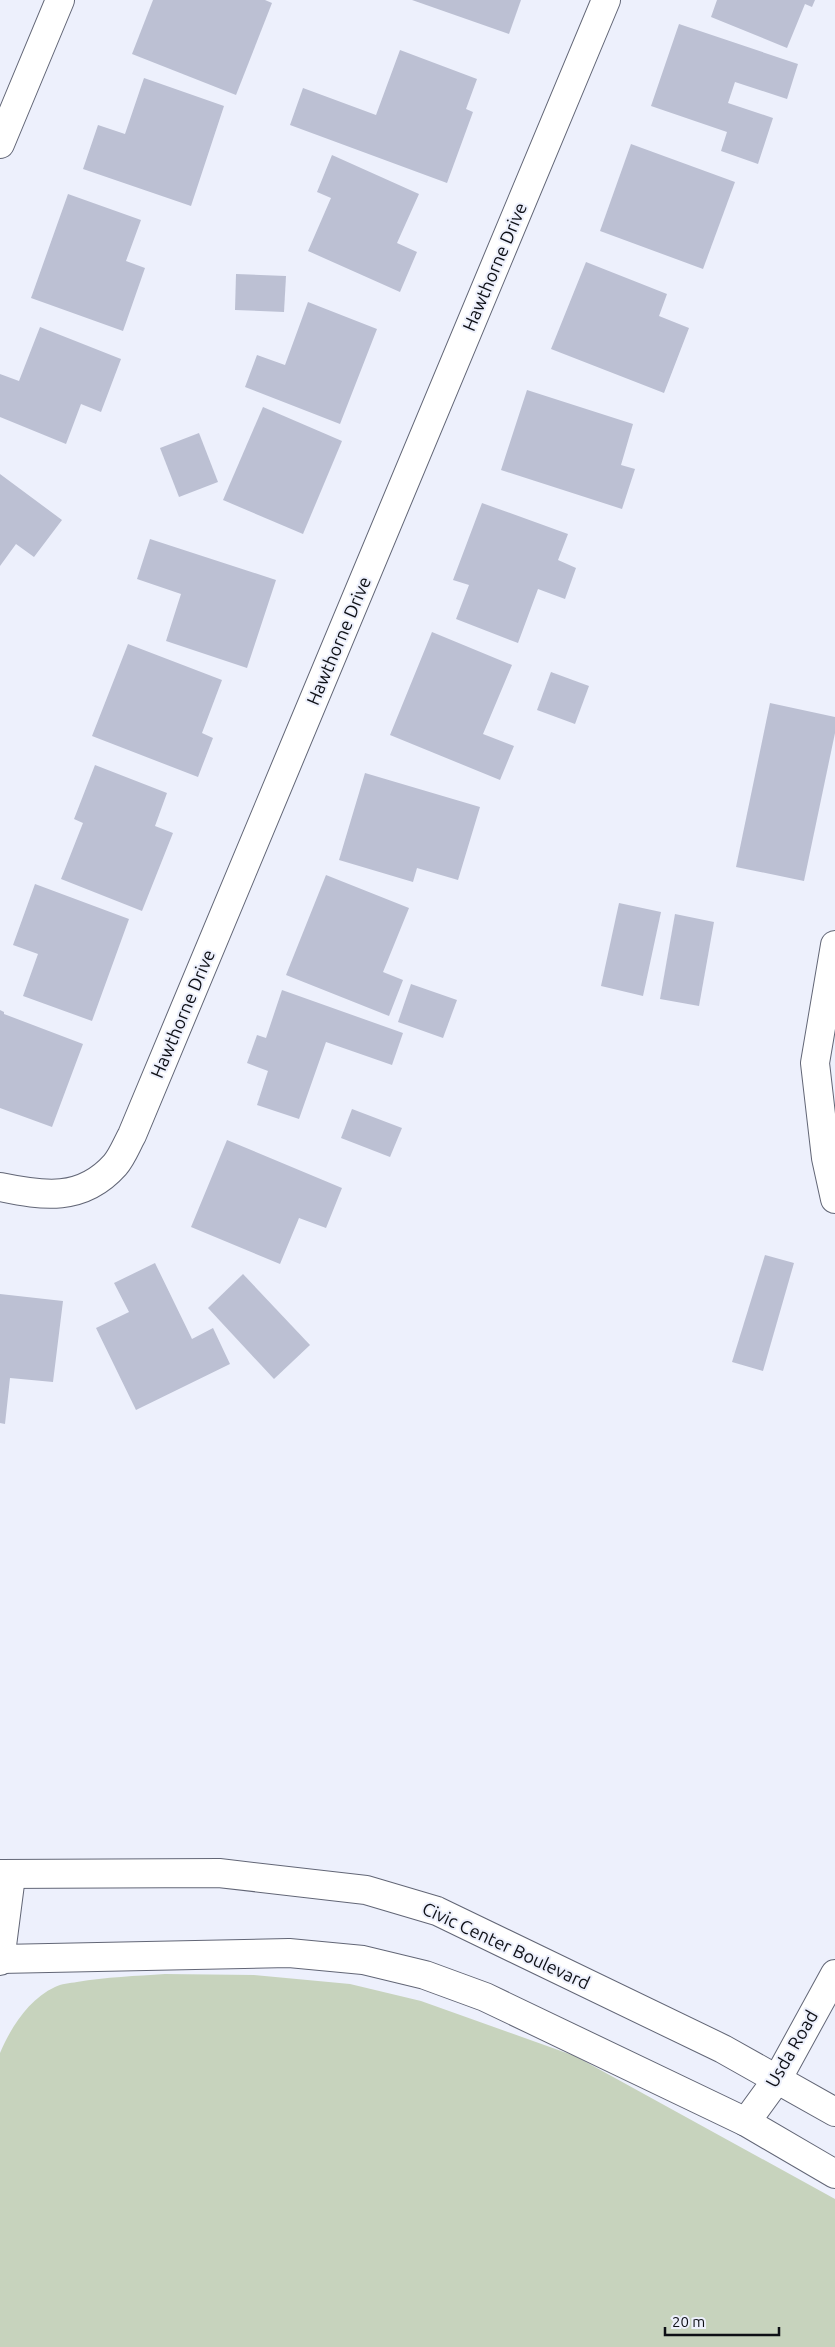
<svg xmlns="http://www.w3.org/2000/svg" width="835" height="2347" viewBox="0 0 835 2347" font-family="Ubuntu,sans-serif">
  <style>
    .green { fill: #c7d3bd }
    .building { fill: #bcc0d3 }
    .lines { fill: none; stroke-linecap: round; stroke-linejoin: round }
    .street-casing { stroke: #626676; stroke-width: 30 }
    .secondary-casing { stroke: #626676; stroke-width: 30 }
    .street { stroke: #fff; stroke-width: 28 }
    .secondary { stroke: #fff; stroke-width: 28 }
    .labels { text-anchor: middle; stroke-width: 4; stroke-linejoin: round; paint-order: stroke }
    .street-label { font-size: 18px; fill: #0d0f15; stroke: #edf0fc }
  </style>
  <rect width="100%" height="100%" fill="#edf0fc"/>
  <!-- green -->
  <path class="green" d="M165,1974L254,1975L350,1984L421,2001L575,2056L835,2199V2347H0V2053C11,2027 29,1999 55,1987C61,1984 70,1983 77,1982C106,1977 136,1976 165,1974Z"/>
  <!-- building -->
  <g class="building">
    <polygon points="153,0 265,0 272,3 236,95 132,54"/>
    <polygon points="412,0 521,0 509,34"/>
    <polygon points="717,0 815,0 812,7 805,4 787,48 711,17"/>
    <polygon points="679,24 798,64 787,99 735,82 728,103 773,118 758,164 721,151 727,132 651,106"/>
    <polygon points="400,50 477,79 466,109 473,112 447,183 290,125 303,88 376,115"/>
    <polygon points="144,78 224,106 191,206 83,169 98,125 125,134"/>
    <polygon points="631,144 735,182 703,269 600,231"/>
    <polygon points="332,155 419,194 397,243 417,252 400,292 308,251 331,198 317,192"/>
    <polygon points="68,194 141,220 126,261 145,268 123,331 31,298"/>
    <polygon points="586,262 667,294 659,316 689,328 664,393 551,349"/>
    <polygon points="236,274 286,276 284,312 235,310"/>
    <polygon points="308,302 377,329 340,424 245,387 257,355 285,365"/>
    <polygon points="40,327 121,359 101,412 81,404 66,444 0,417 0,374 19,381"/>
    <polygon points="527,390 633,424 621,465 635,469 622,509 501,470"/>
    <polygon points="263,407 342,441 303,534 223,500"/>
    <polygon points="199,433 218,482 179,497 160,448"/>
    <polygon points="0,474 62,520 34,557 16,544 0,566"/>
    <polygon points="482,503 568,534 558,560 576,568 565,599 538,589 518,643 456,619 469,585 453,580"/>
    <polygon points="150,539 276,580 247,668 166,641 181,594 137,579"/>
    <polygon points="432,632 512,665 483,734 514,746 500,780 390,735"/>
    <polygon points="128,644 222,680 202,733 213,738 198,777 92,736"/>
    <polygon points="551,672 589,686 575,724 537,710"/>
    <polygon points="770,703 835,717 835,733 804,881 736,867"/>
    <polygon points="95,765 167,793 155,826 173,833 142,911 61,879 83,823 74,819"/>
    <polygon points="365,773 480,807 458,880 417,868 413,882 339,860"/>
    <polygon points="326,875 409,908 383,972 403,980 389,1016 286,975"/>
    <polygon points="35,884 129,919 92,1021 23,996 38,954 13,945"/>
    <polygon points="619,903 661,912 643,996 601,986"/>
    <polygon points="675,914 714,922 699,1006 660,999"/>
    <polygon points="411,984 457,1000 443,1038 398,1022"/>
    <polygon points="282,990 403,1033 392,1065 326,1042 299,1119 257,1105 268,1071 247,1063 257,1035 266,1038"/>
    <polygon points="0,1010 4,1012 4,1014 83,1044 52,1127 0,1108"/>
    <polygon points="352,1109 402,1128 390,1157 341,1138"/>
    <polygon points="227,1140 342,1188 326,1228 299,1218 280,1264 191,1227"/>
    <polygon points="765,1255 794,1263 763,1371 732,1362"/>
    <polygon points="155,1263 192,1339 213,1328 230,1364 136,1410 96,1328 129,1312 114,1283"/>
    <polygon points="243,1274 310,1345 274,1379 208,1308"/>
    <polygon points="0,1294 63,1301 53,1382 10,1378 5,1424 0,1423"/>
  </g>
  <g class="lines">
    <!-- street casing -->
    <g class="street-casing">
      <g id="street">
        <polyline points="0,144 60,0"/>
        <polyline points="835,945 815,1063 826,1158 835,1199"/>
        <path d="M0,1187C43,1196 82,1202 115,1165C122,1157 127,1144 132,1135L606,0"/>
        <polyline points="0,1961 11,1876"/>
        <polyline points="746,2122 778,2078 835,1974"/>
      </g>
    </g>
    <!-- secondary casing -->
    <g class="secondary-casing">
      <g id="secondary">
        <polyline points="0,1874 219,1873 366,1890 437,1911 723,2049 835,2112"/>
        <polyline points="0,1959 289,1953 363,1960 425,1975 485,1997 746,2122 835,2174"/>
      </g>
    </g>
    <!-- street -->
    <use href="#street" class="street"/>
    <!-- secondary -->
    <use href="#secondary" class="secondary"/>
  </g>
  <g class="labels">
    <!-- street labels -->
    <g class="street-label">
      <text transform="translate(495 267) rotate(-67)" y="6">Hawthorne Drive</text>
      <text transform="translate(339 641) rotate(-67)" y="6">Hawthorne Drive</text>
      <text transform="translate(183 1014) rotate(-67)" y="6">Hawthorne Drive</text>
      <text transform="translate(506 1946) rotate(25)" y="6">Civic Center Boulevard</text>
      <text transform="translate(792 2049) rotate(-60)" y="6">Usda Road</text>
    </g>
  </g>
  <!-- scale -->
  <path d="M665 2327v8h114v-8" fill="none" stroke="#0d0f15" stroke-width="2.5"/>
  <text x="672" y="2327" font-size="15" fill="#0d0f15" stroke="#edf0fc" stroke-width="4" paint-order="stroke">20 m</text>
</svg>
